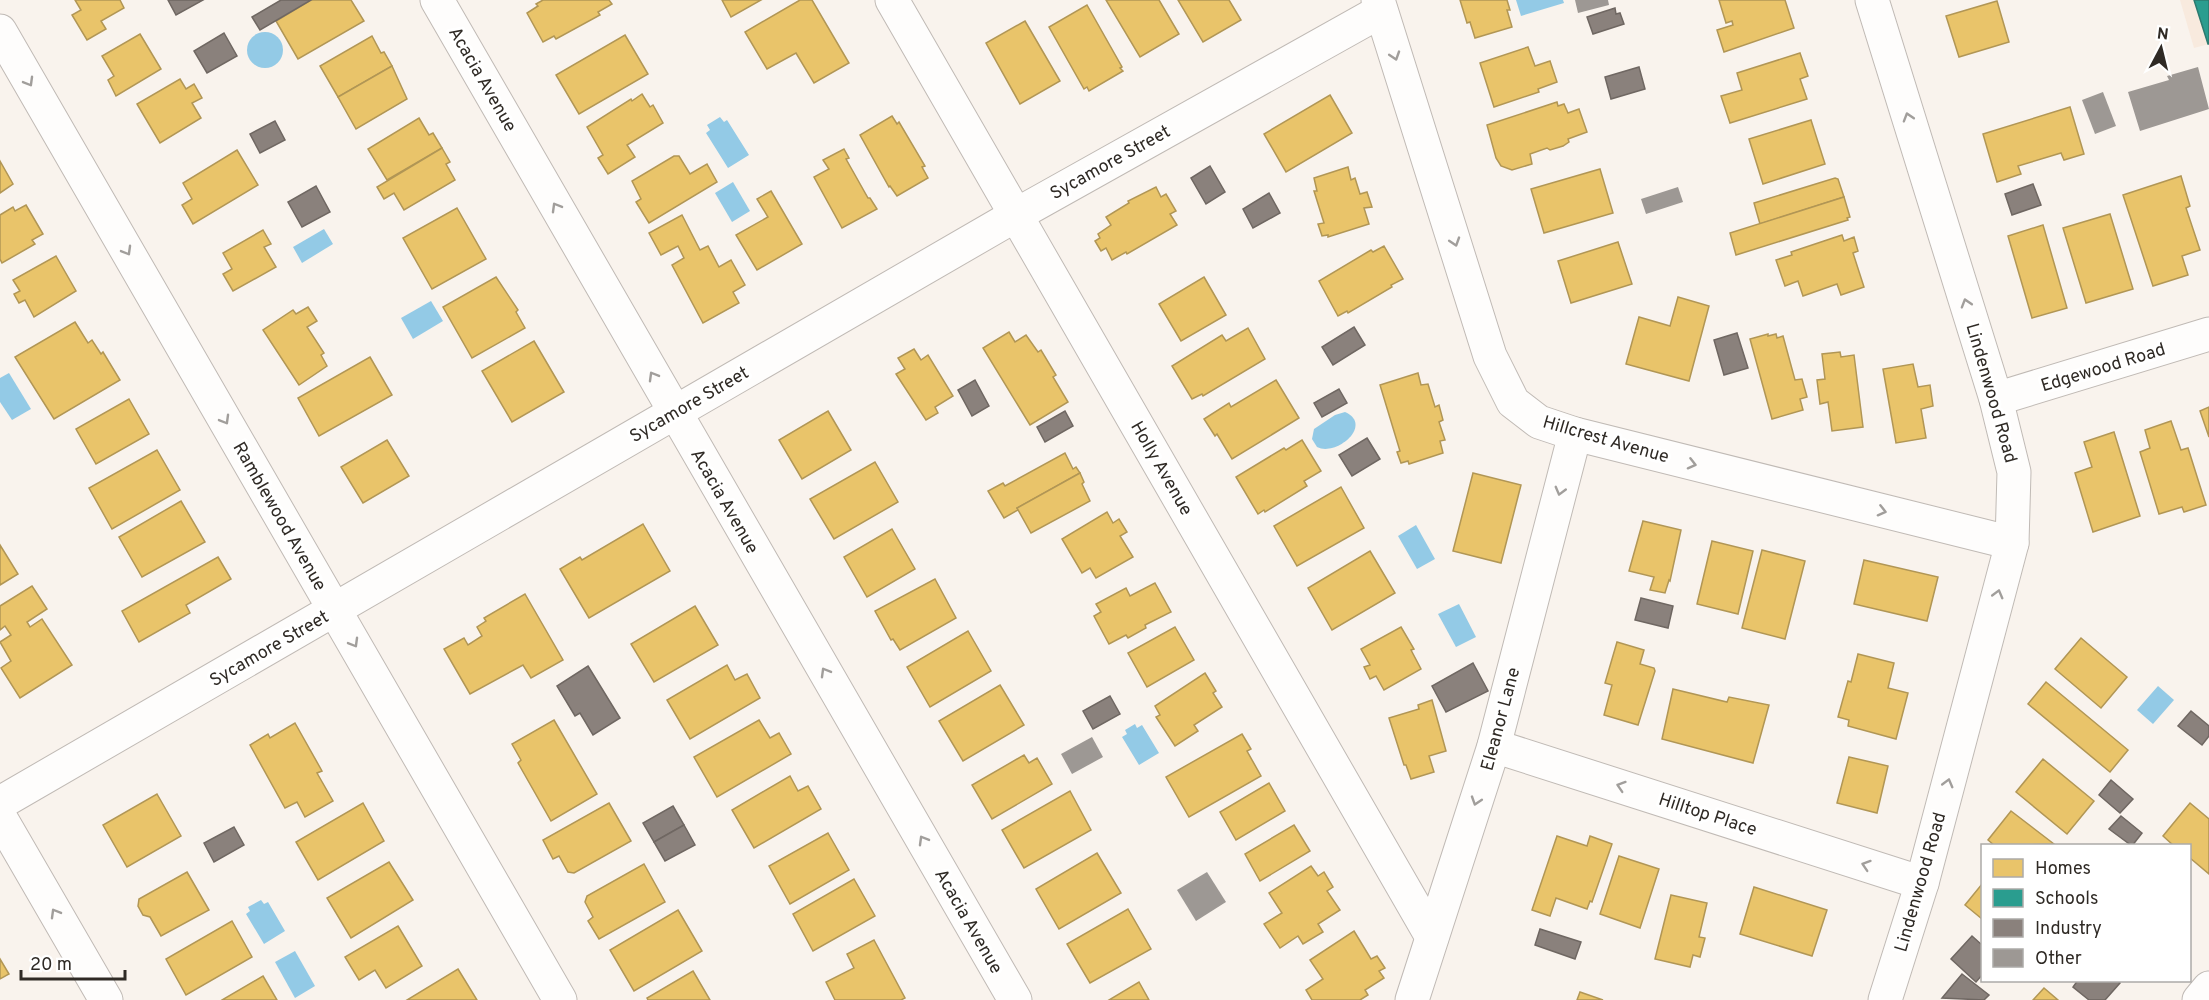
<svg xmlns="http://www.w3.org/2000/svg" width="2209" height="1000" viewBox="0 0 2209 1000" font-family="Overpass,sans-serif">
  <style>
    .built { fill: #f8eade }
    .water { fill: #93cae6 }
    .homes { fill: #e9c46a; stroke: #b19655; stroke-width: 1.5 }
    .schools { fill: #2a9d8f; stroke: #2c7a6f; stroke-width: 1.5 }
    .industry { fill: #8a817c; stroke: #6f6762; stroke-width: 1.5 }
    .building { fill: #9d9894 }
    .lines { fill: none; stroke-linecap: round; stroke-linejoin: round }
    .minor-casing { stroke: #c0bab5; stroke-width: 35 }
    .minor { stroke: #fefdfc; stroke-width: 33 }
    .oneway { stroke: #a19e9b }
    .labels { text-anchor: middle; stroke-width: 6; stroke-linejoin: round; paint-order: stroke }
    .street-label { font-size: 18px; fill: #2f2a25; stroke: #fff }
  </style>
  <rect width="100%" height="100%" fill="#f9f3ed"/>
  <!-- built -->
  <polygon class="built" points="2180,0 2209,0 2209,44 2194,48"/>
  <!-- water -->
  <g class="water">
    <polygon points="1516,0 1563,0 1564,3 1521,16"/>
    <circle cx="265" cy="50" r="18"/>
    <polygon points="720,117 724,122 727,120 749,155 728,168 706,133 710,130 707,125"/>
    <polygon points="733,182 750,211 732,222 715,193"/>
    <polygon points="324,229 333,244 302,263 293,247"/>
    <polygon points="431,301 443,321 413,339 401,318"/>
    <polygon points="9,373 31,409 12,420 0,402 0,378"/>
    <path d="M1345,412C1374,425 1336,457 1317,447L1312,439L1314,429L1335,415Z"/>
    <polygon points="1416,525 1435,559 1417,569 1398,536"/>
    <polygon points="1459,604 1476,637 1456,647 1438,614"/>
    <polygon points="2158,686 2174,700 2153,724 2137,710"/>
    <polygon points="1135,724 1137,728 1142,725 1159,753 1139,765 1122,737 1127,734 1125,730"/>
    <polygon points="261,900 264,904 268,902 285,931 264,944 246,914 250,911 248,907"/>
    <polygon points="295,951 315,986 295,998 275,962"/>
  </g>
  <!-- homes -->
  <g class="homes">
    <polygon points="75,0 120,0 124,8 101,21 106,29 87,40 72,15 81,10"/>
    <polygon points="311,0 351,0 364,21 298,59 276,21"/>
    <polygon points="543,0 609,0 612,4 598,12 600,15 556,39 554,36 543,42 527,13 538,6 536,4"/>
    <polygon points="722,0 761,0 731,17"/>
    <polygon points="800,0 812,0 849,63 814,83 796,53 767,69 745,32"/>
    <polygon points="1106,0 1159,0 1179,34 1140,57"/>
    <polygon points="1178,0 1229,0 1241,20 1203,42"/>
    <polygon points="1460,0 1507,0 1510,10 1507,10 1512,27 1475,38 1470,22 1467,23"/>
    <polygon points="1719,0 1785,0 1794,28 1724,52 1717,30 1733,25 1732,21 1726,23"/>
    <polygon points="1997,1 2009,42 1959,57 1946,16"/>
    <polygon points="1087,5 1122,67 1120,68 1123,71 1089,91 1087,87 1084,89 1049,27"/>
    <polygon points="1025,21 1060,81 1020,104 986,43"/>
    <polygon points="140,34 161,69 116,96 108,80 114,76 102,56"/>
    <polygon points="625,35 648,74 579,114 556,75"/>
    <polygon points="372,36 381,53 384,52 392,66 338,97 320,66"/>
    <polygon points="1528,47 1535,66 1550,61 1557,82 1538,89 1539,92 1494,107 1480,63"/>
    <polygon points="1800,53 1808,76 1800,79 1807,99 1730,123 1721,96 1742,90 1737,73"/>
    <polygon points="392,66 407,99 356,129 338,97"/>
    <polygon points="180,79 186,89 194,84 202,98 192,103 201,118 160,143 137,104"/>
    <polygon points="642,94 650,107 653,105 663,123 627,145 635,157 608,174 598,158 603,155 587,127 631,99 632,101"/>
    <polygon points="1330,95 1352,133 1286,172 1264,134"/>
    <polygon points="1557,102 1558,106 1564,104 1568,113 1579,109 1587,132 1568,139 1569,142 1563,146 1550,150 1547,148 1530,154 1532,164 1512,170 1501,166 1496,158 1487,125"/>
    <polygon points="2070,107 2084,154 2064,160 2061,153 2018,166 2021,174 1997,182 1983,134"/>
    <polygon points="892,116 897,124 899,122 925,166 922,167 928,178 897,196 890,186 889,187 860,135"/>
    <polygon points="419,118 429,135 433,133 442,148 387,180 368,149"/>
    <polygon points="1811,120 1825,164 1763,184 1749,139"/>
    <polygon points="442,148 450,162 446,164 455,180 404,210 394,193 384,199 377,187"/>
    <polygon points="844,149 849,158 846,159 868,198 870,198 877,209 842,228 814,177 829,169 823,160"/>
    <polygon points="237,150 258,185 193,224 182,205 192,199 183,183"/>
    <polygon points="674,156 679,156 690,174 707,164 717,182 649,223 636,202 641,199 632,181"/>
    <polygon points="0,161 13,184 0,193"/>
    <polygon points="1348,167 1351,180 1355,178 1360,194 1367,192 1372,207 1364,208 1369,224 1328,237 1328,235 1322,236 1318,224 1324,223 1314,191 1317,191 1314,178"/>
    <polygon points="1600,169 1613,213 1544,233 1531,189"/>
    <polygon points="2181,176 2190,206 2186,208 2200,250 2182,256 2188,275 2153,286 2123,195"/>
    <polygon points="1835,178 1838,179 1844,197 1760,224 1754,203"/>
    <polygon points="1156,187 1161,197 1166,194 1176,211 1170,214 1177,225 1127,254 1126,252 1112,260 1106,248 1101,251 1095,241 1100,238 1098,234 1111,225 1106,217 1129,203 1128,201"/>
    <polygon points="771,191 802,244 757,270 736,235 768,217 757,199"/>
    <polygon points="1844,197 1850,217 1847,218 1848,220 1736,255 1730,233"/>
    <polygon points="26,205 43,234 32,240 35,244 2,263 0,259 0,215 13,207 15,211"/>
    <polygon points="457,208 486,259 432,289 403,238"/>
    <polygon points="2110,214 2133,289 2086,303 2063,228"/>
    <polygon points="682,215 700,250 708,246 719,267 731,260 745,285 733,292 739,303 703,323 672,265 684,258 678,246 661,255 649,233"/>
    <polygon points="2043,225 2067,308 2032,318 2008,236"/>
    <polygon points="263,230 271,244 264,247 276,267 233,291 223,274 232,269 223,253"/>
    <polygon points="1842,235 1844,241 1854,237 1858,251 1853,253 1864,287 1841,295 1837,284 1803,296 1798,281 1785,286 1776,260 1792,255 1791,252"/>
    <polygon points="1618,242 1632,284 1571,303 1558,261"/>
    <polygon points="1384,246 1403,279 1391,285 1392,287 1348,313 1347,311 1338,316 1319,281 1371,250 1373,252"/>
    <polygon points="56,256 76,291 34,317 25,300 19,303 14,294 20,291 13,280"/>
    <polygon points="496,277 518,310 516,312 525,328 472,358 443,307"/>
    <polygon points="1204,277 1226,315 1181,341 1159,304"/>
    <polygon points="1678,297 1709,306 1689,381 1626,364 1639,317 1670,326"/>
    <polygon points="308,307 317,321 307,327 324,353 321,355 327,366 299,385 263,330 293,310 296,314"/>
    <polygon points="75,322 88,343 92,340 101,354 103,352 120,380 54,419 15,357"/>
    <polygon points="1248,328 1265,359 1203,396 1202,394 1192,399 1172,366 1222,335 1226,341"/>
    <polygon points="1009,332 1015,342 1026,335 1038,352 1041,350 1056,375 1053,377 1068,402 1030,425 983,348"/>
    <polygon points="1768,334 1768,336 1776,334 1777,338 1783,336 1795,380 1802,379 1807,397 1800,399 1803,410 1772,419 1750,339"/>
    <polygon points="534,341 564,392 512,422 482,371"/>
    <polygon points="914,349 921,360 928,355 953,396 935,407 938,413 926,420 896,374 905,369 898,358"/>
    <polygon points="1840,352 1841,357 1854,355 1863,427 1832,431 1828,402 1820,404 1817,380 1825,379 1822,354"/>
    <polygon points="370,357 392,395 319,436 298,398"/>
    <polygon points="1913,364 1918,387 1930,385 1933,406 1921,409 1926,438 1896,443 1883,369"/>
    <polygon points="1418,373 1421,385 1428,384 1435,407 1439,405 1443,420 1439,422 1445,440 1440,441 1443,453 1409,464 1408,461 1401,463 1397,452 1400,451 1380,385"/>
    <polygon points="1276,380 1299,418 1232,459 1217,434 1215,436 1204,419 1229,403 1231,407"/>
    <polygon points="129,399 149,434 96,464 76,429"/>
    <polygon points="2209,407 2209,437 2200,411"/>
    <polygon points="828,411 851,450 802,479 779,440"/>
    <polygon points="2171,421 2181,450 2188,448 2206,505 2184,512 2182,507 2159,514 2140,452 2150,448 2145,430"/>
    <polygon points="2114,432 2140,516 2093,532 2075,473 2092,467 2084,442"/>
    <polygon points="387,440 409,476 363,503 341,467"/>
    <polygon points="1302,440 1321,471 1304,481 1307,486 1265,512 1264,510 1258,514 1236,477 1284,448 1286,450"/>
    <polygon points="157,450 180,490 112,529 89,488"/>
    <polygon points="1065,453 1073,469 1076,467 1080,473 1017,508 1018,510 1004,518 988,491 1003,483 1005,486"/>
    <polygon points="875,462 898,502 834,539 810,499"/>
    <polygon points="1080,473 1084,482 1082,484 1090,501 1031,533 1017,508"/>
    <polygon points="1473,473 1521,485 1501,563 1453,551"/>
    <polygon points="1341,487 1364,528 1297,566 1274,526"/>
    <polygon points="181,501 205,542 142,577 119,537"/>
    <polygon points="1107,512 1113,523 1119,519 1127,532 1120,536 1133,557 1096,578 1090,568 1082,573 1062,539"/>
    <polygon points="1643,521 1681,530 1670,581 1669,580 1665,593 1650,590 1654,577 1629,571"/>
    <polygon points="643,524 670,571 589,618 560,569 580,557 582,560"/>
    <polygon points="892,529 915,569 867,597 844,557"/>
    <polygon points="1712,541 1753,551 1738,614 1697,604"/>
    <polygon points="0,545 18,574 0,585"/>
    <polygon points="1762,550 1805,561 1785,639 1742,628"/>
    <polygon points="1370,551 1395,593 1332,630 1308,588"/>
    <polygon points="218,557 231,579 186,605 190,613 139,642 122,611"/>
    <polygon points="1864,560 1938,577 1927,621 1854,604"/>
    <polygon points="935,579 956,618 900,650 893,639 891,640 875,611"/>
    <polygon points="1155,583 1171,612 1145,625 1146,628 1128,638 1126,635 1109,644 1094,616 1101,612 1096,604 1126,588 1130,596"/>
    <polygon points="32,586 47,609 27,622 30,627 42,619 72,665 20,698 1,668 11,661 0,642 11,635 5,626 0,630 0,606"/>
    <polygon points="525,594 563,660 531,678 523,665 470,694 444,649 464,638 468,645 482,636 477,627 486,621 484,618"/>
    <polygon points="695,606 718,645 654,682 631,644"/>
    <polygon points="1175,627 1194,660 1147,687 1128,653"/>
    <polygon points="1401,627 1414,649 1411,650 1421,669 1384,690 1376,676 1370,679 1364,667 1370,665 1361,649"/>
    <polygon points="968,631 991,671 930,707 907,667"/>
    <polygon points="2081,638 2127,677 2101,708 2055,669"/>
    <polygon points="1617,642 1644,650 1640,664 1654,668 1655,671 1638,725 1604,715 1612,685 1605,683"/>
    <polygon points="1858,654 1894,663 1888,688 1908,693 1896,739 1848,726 1849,720 1838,717 1848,681 1851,682"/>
    <polygon points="727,665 735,680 747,674 760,698 690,739 667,700"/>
    <polygon points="1205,673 1216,691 1213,693 1222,707 1194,725 1198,731 1175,746 1156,717 1160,715 1155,706"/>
    <polygon points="2046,682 2128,750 2110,772 2028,704"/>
    <polygon points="1000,685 1024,725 963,761 939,721"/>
    <polygon points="1673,689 1727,702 1729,697 1769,705 1753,763 1662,739"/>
    <polygon points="1432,700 1446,751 1429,756 1434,772 1411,779 1406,765 1404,765 1389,718 1419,709 1418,705"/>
    <polygon points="554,720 597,794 551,821 518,763 521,760 512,744"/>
    <polygon points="759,720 770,738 779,733 791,754 717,797 694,757"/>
    <polygon points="295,723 322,771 317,773 333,801 305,817 297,802 285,808 250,745 268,734 270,738"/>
    <polygon points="1242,734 1251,749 1247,751 1261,776 1189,817 1166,777"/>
    <polygon points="1024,755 1029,763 1037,758 1052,784 992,819 972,785"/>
    <polygon points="1849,757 1888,766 1877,813 1837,803"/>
    <polygon points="2043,759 2094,801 2067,834 2016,792"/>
    <polygon points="790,776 798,791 808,786 821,809 754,848 732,810"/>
    <polygon points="1269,783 1285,811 1236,840 1220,812"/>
    <polygon points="1070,791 1091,830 1024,868 1002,830"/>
    <polygon points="157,794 181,836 127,867 103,825"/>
    <polygon points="363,803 384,841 318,880 296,842"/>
    <polygon points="609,803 631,841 574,873 568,872 559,856 553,859 543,840"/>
    <polygon points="2190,803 2209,819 2209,874 2190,858 2190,846 2174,846 2163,836"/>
    <polygon points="2011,811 2054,844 1995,846 1988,840"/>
    <polygon points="1294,825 1310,851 1260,881 1245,854"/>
    <polygon points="828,833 849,870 790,904 769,866"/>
    <polygon points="1557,836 1587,846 1590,836 1612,844 1592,902 1590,901 1587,909 1556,898 1550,916 1532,910"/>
    <polygon points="1097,853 1121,893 1059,929 1036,889"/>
    <polygon points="1619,856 1659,869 1640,928 1600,914"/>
    <polygon points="389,862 413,900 351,938 327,898"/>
    <polygon points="644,864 665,902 599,939 588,921 593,917 585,902 587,896"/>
    <polygon points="1311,866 1318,876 1324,872 1333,887 1327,891 1340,910 1318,924 1323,932 1303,944 1298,936 1280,948 1264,924 1282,913 1269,893"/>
    <polygon points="187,872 209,910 161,936 150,917 143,915 138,906 139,899"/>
    <polygon points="854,879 875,916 813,951 793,914"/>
    <polygon points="1982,884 1982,919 1965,905"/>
    <polygon points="1754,887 1827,910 1812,956 1740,934"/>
    <polygon points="1671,895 1707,903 1699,937 1705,938 1700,957 1693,955 1690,967 1655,959"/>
    <polygon points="1128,909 1151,949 1090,983 1067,944"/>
    <polygon points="678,910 702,951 634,991 610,950"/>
    <polygon points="232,921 252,957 186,995 166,959"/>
    <polygon points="398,926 422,966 386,988 375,970 359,980 345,957"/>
    <polygon points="1354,931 1371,959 1377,956 1385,968 1379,971 1384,978 1365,990 1368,995 1360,1000 1312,1000 1306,990 1323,979 1310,960"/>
    <polygon points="874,940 905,998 901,1000 835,1000 826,982 854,968 847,954"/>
    <polygon points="0,959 9,974 0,979"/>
    <polygon points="458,969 477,1000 407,1000"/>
    <polygon points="693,971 710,1000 648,1000 647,998"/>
    <polygon points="263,976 277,1000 222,1000"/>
    <polygon points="1139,982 1149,1000 1109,1000"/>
    <polygon points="2044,988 2058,1000 2033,1000"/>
    <polygon points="1580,992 1603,1000 1577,1000"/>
  </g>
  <!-- schools -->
  <polygon class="schools" points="2194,0 2209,0 2209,44 2208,44"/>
  <!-- industry -->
  <g class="industry">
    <polygon points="168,0 203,0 176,15"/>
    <polygon points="281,0 311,0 260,30 252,17"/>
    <polygon points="1615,8 1616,14 1620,13 1624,24 1593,34 1587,17"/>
    <polygon points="224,33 237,56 207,73 194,51"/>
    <polygon points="1639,67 1645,89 1611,99 1605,77"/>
    <polygon points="275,121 285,140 260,153 250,134"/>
    <polygon points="1210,166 1225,192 1206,204 1191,178"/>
    <polygon points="2033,184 2041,205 2012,215 2005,194"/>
    <polygon points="316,186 330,212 302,227 288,202"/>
    <polygon points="1269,193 1280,213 1253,228 1243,209"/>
    <polygon points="1354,327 1365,345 1333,365 1322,347"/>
    <polygon points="1737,333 1748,368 1724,375 1714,340"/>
    <polygon points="975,380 989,406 972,416 958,390"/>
    <polygon points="1339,389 1347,403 1322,417 1314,403"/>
    <polygon points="1065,411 1073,426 1045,442 1037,427"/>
    <polygon points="1367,438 1380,459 1352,476 1339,455"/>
    <polygon points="1641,598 1673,606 1668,628 1635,620"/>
    <polygon points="1473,663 1488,691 1446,712 1432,686"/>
    <polygon points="588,666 620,718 593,735 580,713 575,716 557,686"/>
    <polygon points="1110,696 1120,714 1093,729 1083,711"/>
    <polygon points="2191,711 2209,726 2209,736 2202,745 2178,726"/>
    <polygon points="2111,780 2133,799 2120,813 2099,795"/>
    <polygon points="673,806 684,825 654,842 643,823"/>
    <polygon points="2121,816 2142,833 2132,846 2109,829"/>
    <polygon points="684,825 695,845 665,861 654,842"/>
    <polygon points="234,827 244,845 214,862 204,843"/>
    <polygon points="1540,929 1581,942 1575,959 1535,945"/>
    <polygon points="1972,936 1982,945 1982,975 1976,982 1951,959"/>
    <polygon points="1962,974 1989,995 1984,1000 1942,998"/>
    <polygon points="2078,980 2117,980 2120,983 2105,1000 2089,1000 2073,987"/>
  </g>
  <!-- building -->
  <g class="building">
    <polygon points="1575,0 1608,0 1609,5 1578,13"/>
    <polygon points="2198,67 2209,109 2140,131 2128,92 2169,80 2167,76"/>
    <polygon points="2103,92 2116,126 2095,134 2082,100"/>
    <polygon points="1678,187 1683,202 1646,214 1641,199"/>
    <polygon points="1092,737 1103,757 1072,774 1061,754"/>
    <polygon points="1207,872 1226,902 1196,921 1177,890"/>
  </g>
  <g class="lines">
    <!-- minor casing -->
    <g class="minor-casing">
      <g id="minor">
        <polyline points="437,0 1015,1000"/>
        <polyline points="892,0 1432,937"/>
        <polyline points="1378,0 1490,356 1513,402 1539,422 1575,434 2012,543"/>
        <polyline points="1872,0 1996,399 2014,472 2012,543 1922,883 1885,1000"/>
        <polyline points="0,31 560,1000"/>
        <polyline points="1996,399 2209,334"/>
        <polyline points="1494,746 1922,883"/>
        <polyline points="0,803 1016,215 1381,11"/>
        <polyline points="0,817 106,1000"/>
        <polyline points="1412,1000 1494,746 1575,434"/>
        <polyline points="2199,1000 2209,988"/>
      </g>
    </g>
    <!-- minor -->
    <use href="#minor" class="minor"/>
  </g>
  <!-- one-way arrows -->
  <defs><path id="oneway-chevron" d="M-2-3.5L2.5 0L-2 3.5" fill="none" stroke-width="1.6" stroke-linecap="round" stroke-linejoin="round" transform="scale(1.5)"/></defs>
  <g class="oneway">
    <use href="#oneway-chevron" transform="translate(1395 56) rotate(72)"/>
    <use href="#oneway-chevron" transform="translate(29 82) rotate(60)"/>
    <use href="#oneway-chevron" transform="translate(1908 117) rotate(-107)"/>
    <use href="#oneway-chevron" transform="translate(556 207) rotate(-120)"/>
    <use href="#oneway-chevron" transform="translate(1455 242) rotate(72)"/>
    <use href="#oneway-chevron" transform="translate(127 251) rotate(60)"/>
    <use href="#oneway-chevron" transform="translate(1966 303) rotate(-107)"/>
    <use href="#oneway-chevron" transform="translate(653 376) rotate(-120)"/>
    <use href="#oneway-chevron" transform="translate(225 420) rotate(60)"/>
    <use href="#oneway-chevron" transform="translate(1692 464) rotate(14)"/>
    <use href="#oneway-chevron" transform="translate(1560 491) rotate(105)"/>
    <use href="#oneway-chevron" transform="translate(1882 511) rotate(14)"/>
    <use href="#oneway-chevron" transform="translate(1998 594) rotate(-75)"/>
    <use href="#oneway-chevron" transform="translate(354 643) rotate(60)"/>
    <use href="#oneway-chevron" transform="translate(825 672) rotate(-120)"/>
    <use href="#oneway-chevron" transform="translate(1948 783) rotate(-75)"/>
    <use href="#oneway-chevron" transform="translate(1621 786) rotate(-162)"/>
    <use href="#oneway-chevron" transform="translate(1476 801) rotate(108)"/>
    <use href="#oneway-chevron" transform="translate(923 840) rotate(-120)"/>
    <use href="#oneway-chevron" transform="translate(1866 865) rotate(-162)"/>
    <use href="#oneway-chevron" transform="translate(55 913) rotate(-120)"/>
  </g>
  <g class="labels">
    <!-- street labels -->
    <g class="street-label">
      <text transform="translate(483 79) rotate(60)" y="6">Acacia Avenue</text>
      <text transform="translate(1110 162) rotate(-29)" y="6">Sycamore Street</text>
      <text transform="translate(2103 367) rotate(-17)" y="6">Edgewood Road</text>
      <text transform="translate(1992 393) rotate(74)" y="6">Lindenwood Road</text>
      <text transform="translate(689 404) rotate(-30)" y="6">Sycamore Street</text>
      <text transform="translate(1606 439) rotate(16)" y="6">Hillcrest Avenue</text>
      <text transform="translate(1162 468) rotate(60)" y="6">Holly Avenue</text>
      <text transform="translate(725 501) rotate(60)" y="6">Acacia Avenue</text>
      <text transform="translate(280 516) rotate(60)" y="6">Ramblewood Avenue</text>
      <text transform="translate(269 648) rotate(-30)" y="6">Sycamore Street</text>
      <text transform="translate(1500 719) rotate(-75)" y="6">Eleanor Lane</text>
      <text transform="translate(1708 814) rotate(18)" y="6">Hilltop Place</text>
      <text transform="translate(1920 882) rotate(-74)" y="6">Lindenwood Road</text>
      <text transform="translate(969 921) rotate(60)" y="6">Acacia Avenue</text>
    </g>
  </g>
  <!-- legend -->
  <rect x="1981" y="844" width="210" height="138" fill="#ffffff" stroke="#acaaa8" stroke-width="1.5"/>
  <rect x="1993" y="859" width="30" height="18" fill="#e9c46a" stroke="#acaaa8" stroke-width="1.5"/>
  <text x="2035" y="874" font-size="18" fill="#2f2a25">Homes</text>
  <rect x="1993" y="889" width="30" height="18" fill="#2a9d8f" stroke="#acaaa8" stroke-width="1.5"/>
  <text x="2035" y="904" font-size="18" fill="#2f2a25">Schools</text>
  <rect x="1993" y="919" width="30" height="18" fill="#8a817c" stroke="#acaaa8" stroke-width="1.5"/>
  <text x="2035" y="934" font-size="18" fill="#2f2a25">Industry</text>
  <rect x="1993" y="949" width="30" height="18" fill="#9d9894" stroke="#acaaa8" stroke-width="1.5"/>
  <text x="2035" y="964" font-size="18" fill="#2f2a25">Other</text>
  <!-- north arrow -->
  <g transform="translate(2161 48) rotate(7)" stroke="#ffffff" stroke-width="4.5" paint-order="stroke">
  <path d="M0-4.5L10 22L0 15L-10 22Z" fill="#2f2a25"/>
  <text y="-9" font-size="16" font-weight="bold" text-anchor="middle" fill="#2f2a25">N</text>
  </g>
  <!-- scale -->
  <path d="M21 970v9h104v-9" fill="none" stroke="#2f2a25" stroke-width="3"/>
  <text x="30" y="970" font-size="18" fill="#2f2a25" stroke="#ffffff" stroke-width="4.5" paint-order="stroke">20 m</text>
</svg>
